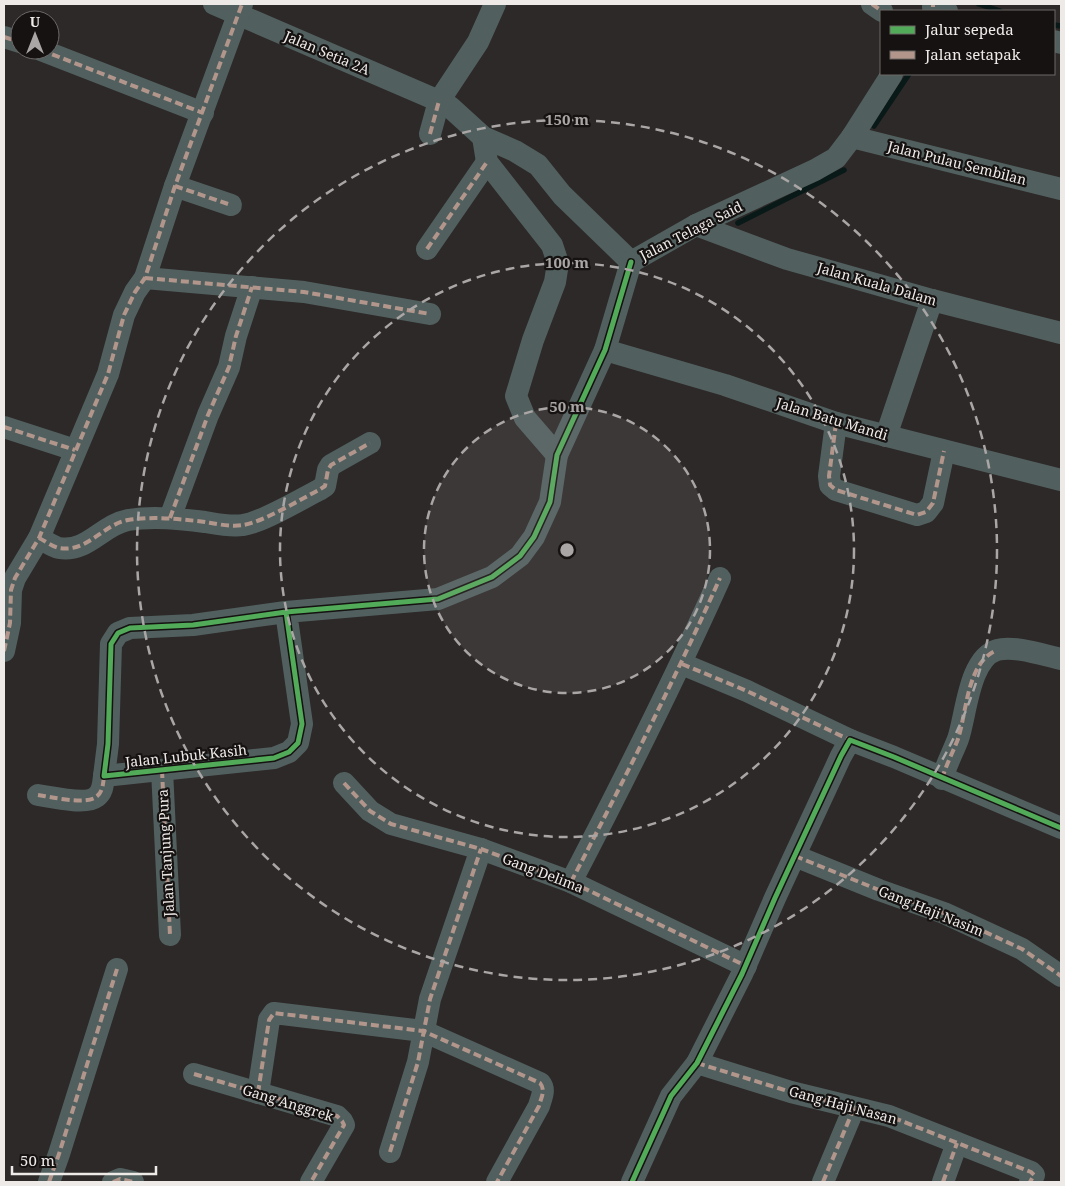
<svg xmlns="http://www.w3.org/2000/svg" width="1065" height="1186" viewBox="0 0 1065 1186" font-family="'Noto Serif',serif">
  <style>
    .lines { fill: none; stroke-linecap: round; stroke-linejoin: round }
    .stream { stroke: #081918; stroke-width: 5.5 }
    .minor { stroke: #51605f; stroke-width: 22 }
    .quiet { stroke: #b2968c; stroke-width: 4; stroke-dasharray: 8 4; stroke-linecap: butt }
    .cycleway-casing { stroke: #151211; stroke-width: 8 }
    .cycleway { stroke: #51ab58; stroke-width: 5 }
    .ring { fill: none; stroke: #aaa6a5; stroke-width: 2.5; stroke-dasharray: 9 6 }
    .labels { text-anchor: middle; stroke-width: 4.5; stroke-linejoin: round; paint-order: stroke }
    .street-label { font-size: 14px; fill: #eeeae8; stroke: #151211 }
    .centre { fill: #aaa6a5; stroke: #151211; stroke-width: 2.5 }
    .ring-label { font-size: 15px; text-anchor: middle; font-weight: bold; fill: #aaa6a5; stroke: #151211; stroke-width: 4.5; stroke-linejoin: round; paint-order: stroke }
  </style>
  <rect width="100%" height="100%" fill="#2d2928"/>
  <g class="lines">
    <!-- stream -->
    <g class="stream">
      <polyline points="979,4 1000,11"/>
      <polyline points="1054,25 1061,26"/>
      <polyline points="874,126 909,74"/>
      <polyline points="738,223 844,170"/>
    </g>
    <!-- minor -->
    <g class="minor">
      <polyline points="214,4 439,101 450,107 483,137 515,151 538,165 562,195 631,262"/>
      <polyline points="872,4 882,11"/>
      <polyline points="933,7 947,11"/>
      <polyline points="4,37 20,42"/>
      <polyline points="1054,41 1061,43"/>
      <polyline points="41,50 203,113"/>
      <polyline points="430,134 439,101 478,42 495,4"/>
      <polyline points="483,137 487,162 552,245 558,263 555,282 533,340 516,396 525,418 557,455"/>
      <polyline points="852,137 1061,189"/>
      <polyline points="175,186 231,205"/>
      <polyline points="696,225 787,259 932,300 1061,333"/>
      <polyline points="427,249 487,162"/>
      <polyline points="631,262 696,225 815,170 836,158 852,137 892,74"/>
      <polyline points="145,278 304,292 430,314"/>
      <polyline points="605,350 725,385 836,423 1061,480"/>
      <polyline points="836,423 829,476 830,485 836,490 917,515 926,512 933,503 944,451"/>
      <polyline points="4,427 75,450"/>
      <polyline points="886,436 932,300"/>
      <polyline points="170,518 208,415 229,367 236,336 252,287"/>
      <path d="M39,538C45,541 53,547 59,548C87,553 102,525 128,520C154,516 180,519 205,522C217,524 231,527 243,525C261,523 301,499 319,490L325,486L328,470L331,465L370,443"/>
      <polyline points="286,612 302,724 298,743 289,752 274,758 104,776 108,744 111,644 118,633 130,628 193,625 286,612 438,599 492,577 520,556 534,537 550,502 557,455 605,350 631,262"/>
      <polyline points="4,651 10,623 11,590 15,578 39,538 108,374 124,315 135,292 145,278 175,186 242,4"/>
      <polyline points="682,664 747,691 850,740"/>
      <polyline points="162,770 170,935"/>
      <path d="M942,779C946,765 953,752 958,739C966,716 969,658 997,650C1014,645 1043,655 1061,659"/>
      <polyline points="344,783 370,811 391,824 481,849 571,882 746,966"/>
      <path d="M38,795C51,797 86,805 96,797C103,792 103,784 104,776"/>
      <polyline points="795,856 879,890 944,913 1022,949 1061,976"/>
      <path d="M571,882C623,782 674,681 720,578"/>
      <polyline points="697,1063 791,1092 889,1116 1031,1172 1034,1175 1030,1182"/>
      <polyline points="194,1074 337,1116 342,1121 344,1125 311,1182"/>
      <path d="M258,1093L269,1020L274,1013L423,1031L540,1083C546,1090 541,1098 539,1106L497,1182"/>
      <polyline points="390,1152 418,1062 430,999 481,849"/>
      <polyline points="49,1182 59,1154 117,969"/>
      <polyline points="113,1182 120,1179 133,1182"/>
      <polyline points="632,1182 671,1096 697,1063 742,974 775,898 841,756 850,740 894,757 1061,828"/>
      <polyline points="823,1182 854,1108"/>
      <polyline points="943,1182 957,1143"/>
    </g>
    <!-- quiet -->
    <g class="quiet">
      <polyline points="872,4 882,11"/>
      <polyline points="933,4 933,7"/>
      <polyline points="4,37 20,42"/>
      <polyline points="41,50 203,113"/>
      <polyline points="430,134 439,101"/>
      <polyline points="175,186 231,205"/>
      <polyline points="427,249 487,162"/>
      <polyline points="145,278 304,292 430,314"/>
      <polyline points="836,423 829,476 830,485 836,490 917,515 926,512 933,503 944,451"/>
      <polyline points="4,427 75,450"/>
      <polyline points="170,518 208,415 229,367 236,336 252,287"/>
      <path d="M39,538C45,541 53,547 59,548C87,553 102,525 128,520C154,516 180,519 205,522C217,524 231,527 243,525C261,523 301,499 319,490L325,486L328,470L331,465L370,443"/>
      <polyline points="4,651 10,623 11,590 15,578 39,538 108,374 124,315 135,292 145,278 175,186 242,4"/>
      <polyline points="682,664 747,691 850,740"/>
      <polyline points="162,770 170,935"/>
      <path d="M942,779C946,765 953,752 958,739C967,711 967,662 997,650"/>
      <polyline points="344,783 370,811 391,824 481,849 571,882 746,966"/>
      <path d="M38,795C51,797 86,805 96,797C103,792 103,784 104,776"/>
      <polyline points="795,856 879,890 944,913 1022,949 1061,976"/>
      <path d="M571,882C623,782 674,681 720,578"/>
      <polyline points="697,1063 791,1092 889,1116 1031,1172 1034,1175 1030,1182"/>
      <polyline points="194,1074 337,1116 342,1121 344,1125 311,1182"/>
      <path d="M258,1093L269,1020L274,1013L423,1031L540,1083C546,1090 541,1098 539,1106L497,1182"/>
      <polyline points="390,1152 418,1062 430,999 481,849"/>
      <polyline points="49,1182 59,1154 117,969"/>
      <polyline points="113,1182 120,1179 133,1182"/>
      <polyline points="823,1182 854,1108"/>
      <polyline points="943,1182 957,1143"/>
    </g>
    <!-- cycleway casing -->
    <g class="cycleway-casing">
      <g id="cycleway">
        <polyline points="286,612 302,724 298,743 289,752 274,758 104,776 108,744 111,644 118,633 130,628 193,625 286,612 438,599 492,577 520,556 534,537 550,502 557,455 605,350 631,262"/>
        <polyline points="632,1182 671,1096 697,1063 742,974 775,898 841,756 850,740 894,757 1061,828"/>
      </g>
    </g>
    <!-- cycleway -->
    <use href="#cycleway" class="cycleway"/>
  </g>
  <!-- distance rings -->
  <circle cx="567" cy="550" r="143" fill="#aaa6a5" fill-opacity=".12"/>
  <g class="ring">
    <circle cx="567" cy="550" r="143"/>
    <circle cx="567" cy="550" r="287"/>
    <circle cx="567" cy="550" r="430"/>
  </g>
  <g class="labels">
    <!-- street labels -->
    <g class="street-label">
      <text transform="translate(327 53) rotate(23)" y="5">Jalan Setia 2A</text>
      <text transform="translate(957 163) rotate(14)" y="5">Jalan Pulau Sembilan</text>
      <text transform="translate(691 231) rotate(-27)" y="5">Jalan Telaga Said</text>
      <text transform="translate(877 284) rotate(16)" y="5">Jalan Kuala Dalam</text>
      <text transform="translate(832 419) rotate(17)" y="5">Jalan Batu Mandi</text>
      <text transform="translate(186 756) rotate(-6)" y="5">Jalan Lubuk Kasih</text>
      <text transform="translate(166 853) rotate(-93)" y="5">Jalan Tanjung Pura</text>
      <text transform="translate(543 873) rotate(21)" y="5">Gang Delima</text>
      <text transform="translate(931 911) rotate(22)" y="5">Gang Haji Nasim</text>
      <text transform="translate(288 1103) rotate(17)" y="5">Gang Anggrek</text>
      <text transform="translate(843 1105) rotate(15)" y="5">Gang Haji Nasan</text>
    </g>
  </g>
  <circle cx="567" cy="550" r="8" class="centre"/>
  <g class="ring-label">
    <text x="567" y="125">150 m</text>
    <text x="567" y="268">100 m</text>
    <text x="567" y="412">50 m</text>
  </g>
  <!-- border -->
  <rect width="1065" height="1186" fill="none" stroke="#eeeae8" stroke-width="10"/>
  <!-- legend -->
  <rect x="880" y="10" width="175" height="65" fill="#151211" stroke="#6c6867"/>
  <rect x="890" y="26" width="25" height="8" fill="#51ab58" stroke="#6c6867"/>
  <text x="925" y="35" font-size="15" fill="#eeeae8">Jalur sepeda</text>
  <rect x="890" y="51" width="25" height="8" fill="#b2968c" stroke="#6c6867"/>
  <text x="925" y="60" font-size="15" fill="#eeeae8">Jalan setapak</text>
  <!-- north arrow -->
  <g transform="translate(35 35)"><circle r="24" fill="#151211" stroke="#6c6867"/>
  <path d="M0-4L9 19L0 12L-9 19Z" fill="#aaa6a5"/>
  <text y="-8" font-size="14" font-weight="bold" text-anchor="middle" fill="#eeeae8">U</text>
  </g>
  <!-- scale -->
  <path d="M12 1166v8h144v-8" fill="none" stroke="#eeeae8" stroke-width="2.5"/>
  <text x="20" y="1166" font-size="15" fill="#eeeae8" stroke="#151211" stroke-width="4" paint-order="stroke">50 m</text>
</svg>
